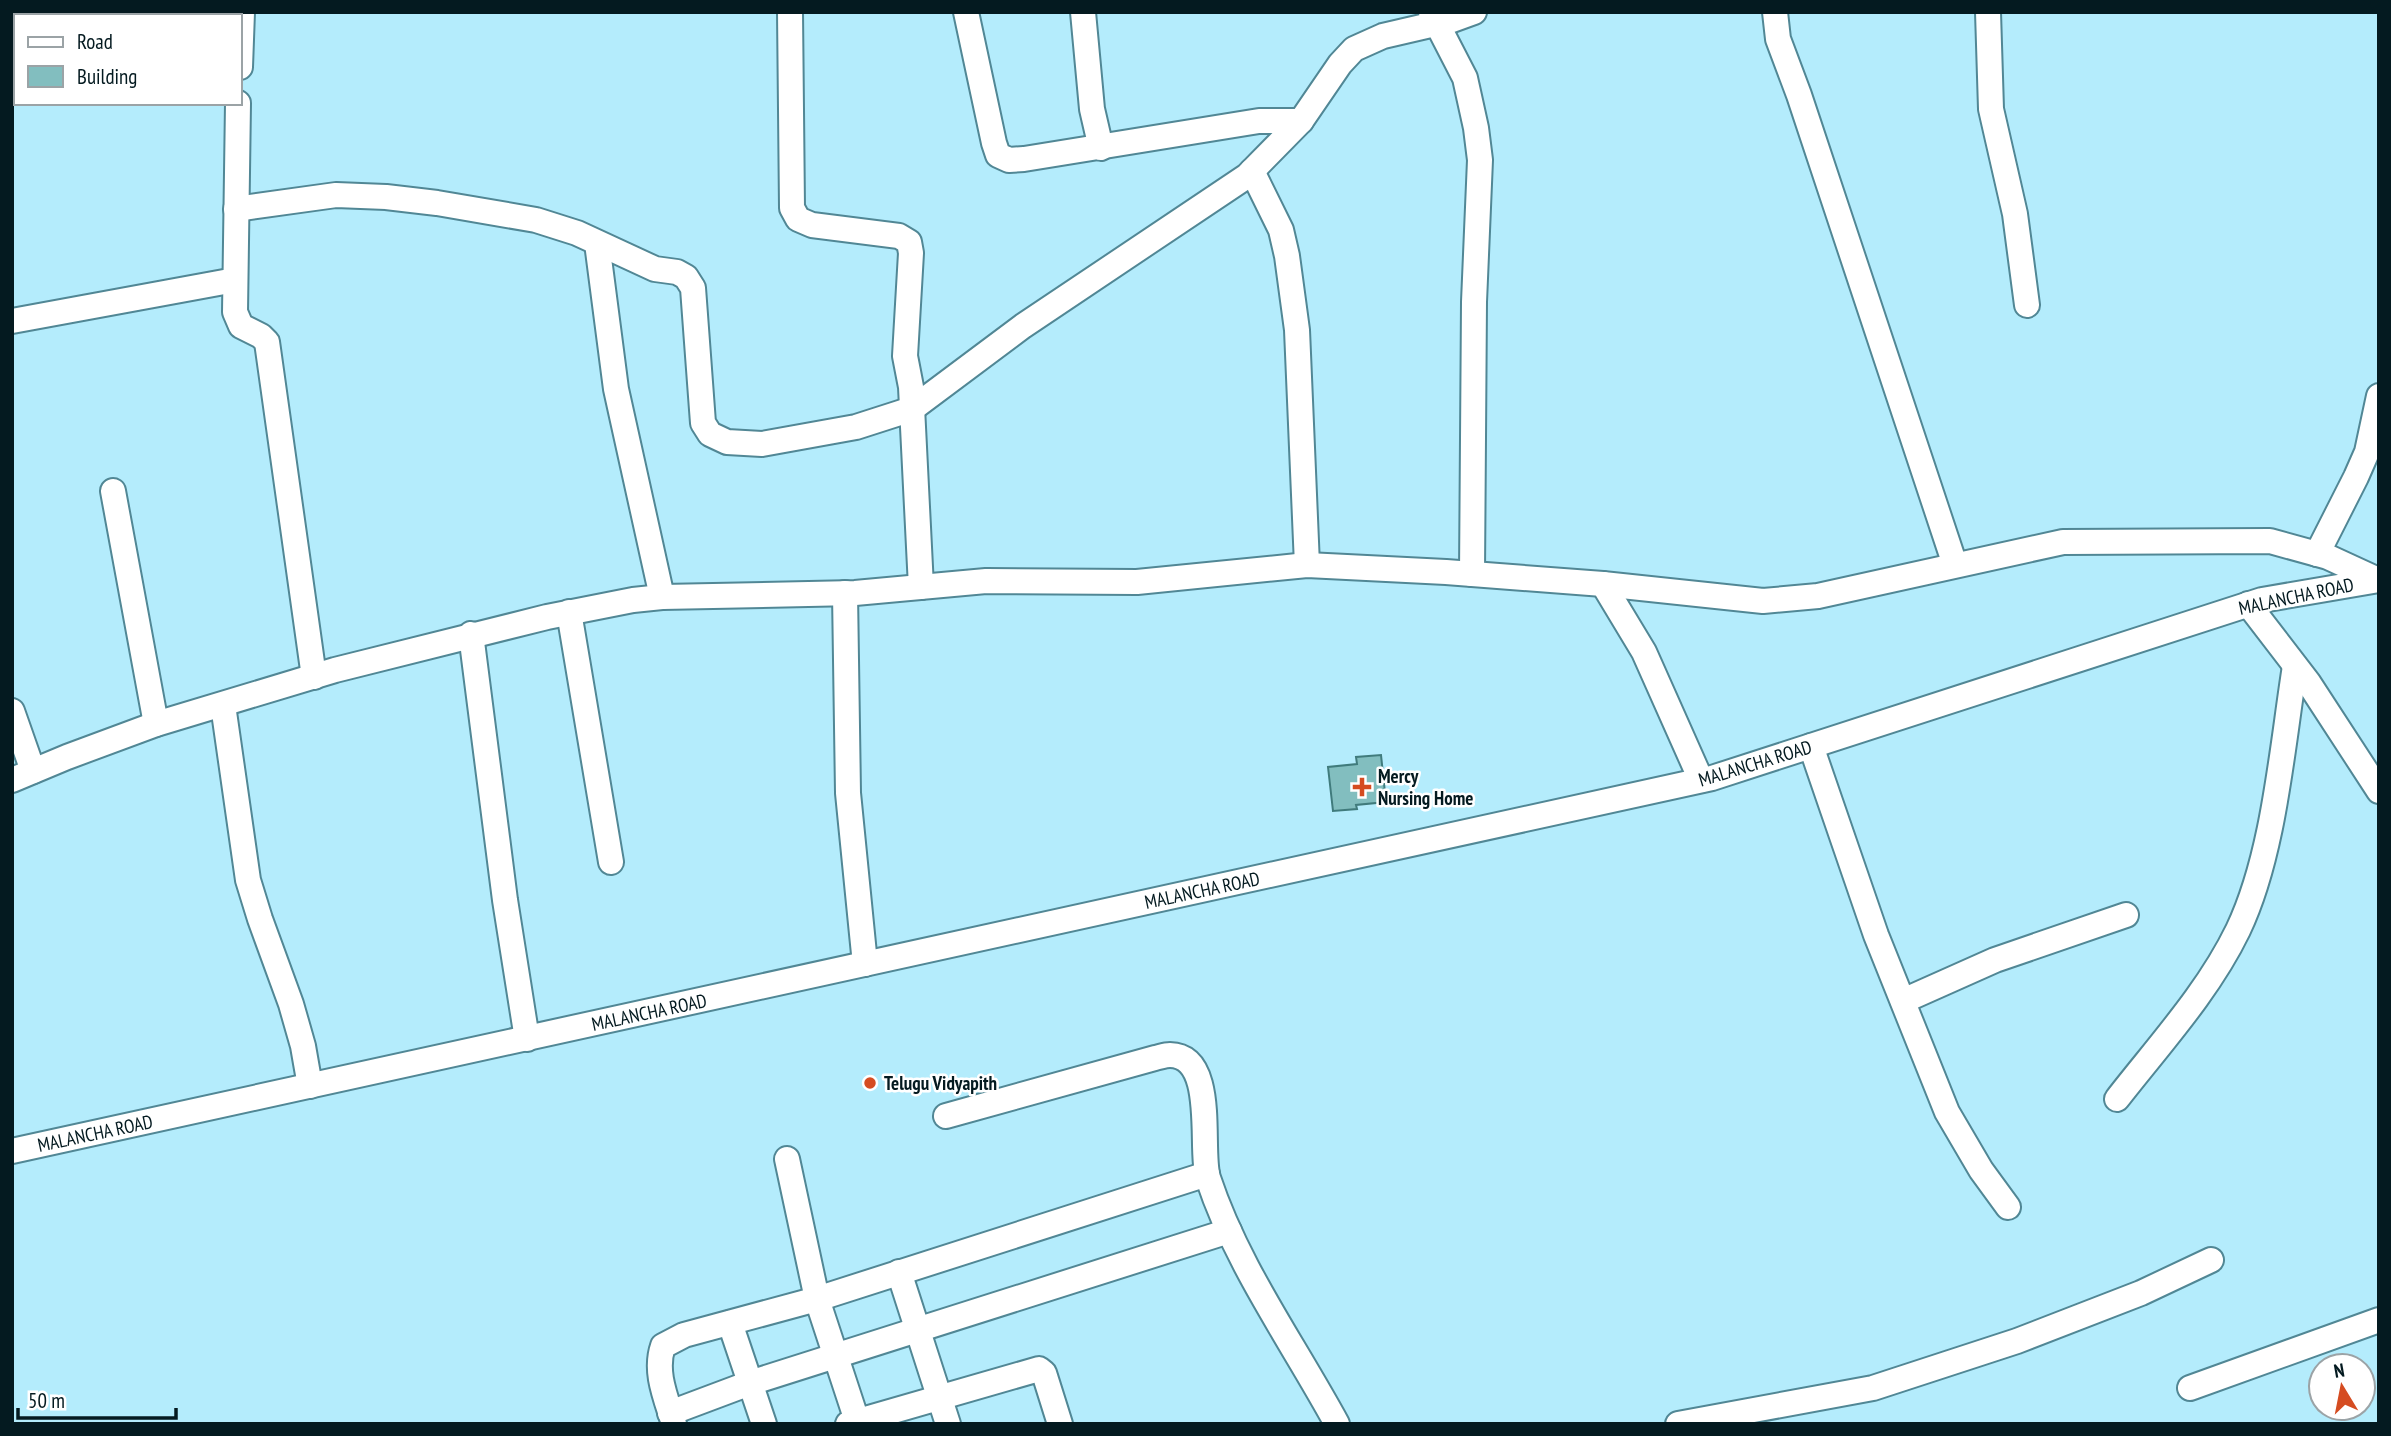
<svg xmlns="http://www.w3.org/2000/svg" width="2391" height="1436" viewBox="0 0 2391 1436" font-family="'PT Sans Narrow',sans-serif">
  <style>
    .building { fill: #82bebf; stroke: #407b7c; stroke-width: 2 }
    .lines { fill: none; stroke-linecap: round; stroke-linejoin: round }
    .minor-casing { stroke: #518795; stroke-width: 28 }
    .minor { stroke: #fff; stroke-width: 24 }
    .poi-dot { fill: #d54c21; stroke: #fff; stroke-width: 2.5 }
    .labels { text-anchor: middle; stroke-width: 5; stroke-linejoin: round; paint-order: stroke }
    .street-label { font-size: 19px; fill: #041a20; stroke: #fff }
    .poi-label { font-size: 19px; font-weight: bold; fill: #041a20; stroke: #fff; text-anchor: start }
  </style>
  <rect width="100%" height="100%" fill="#b4ecfc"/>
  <!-- building -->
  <polygon class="building" points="1381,755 1386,802 1356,805 1357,809 1333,811 1328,767 1357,764 1356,757"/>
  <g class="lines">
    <!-- minor casing -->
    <g class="minor-casing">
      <g id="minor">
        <polyline points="790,12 792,208 798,219 812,225 899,236 909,242 911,253 905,356 911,387 921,587"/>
        <polyline points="966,12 994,143 998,155 1009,160 1024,159 1259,121 1301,121"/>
        <polyline points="1083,12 1092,109 1101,148"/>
        <polyline points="1431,12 1465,78 1476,128 1480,160 1474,302 1472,574"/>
        <polyline points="1775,12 1778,39 1799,95 1955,565"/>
        <polyline points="1988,12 1991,109 2015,214 2027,305"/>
        <polyline points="240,67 242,12"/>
        <polyline points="238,103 235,312 241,326 261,336 267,342 314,677"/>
        <polyline points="1252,171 1281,230 1287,256 1297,330 1307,565"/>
        <polyline points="236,209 336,195 386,197 437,203 536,220 577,233 655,269 677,272 686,277 693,288 703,423 710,434 727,442 762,444 856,427 912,409 1023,326 1247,176 1301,121 1340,64 1354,49 1383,36 1452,20 1474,12"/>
        <polyline points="597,243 616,389 662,597"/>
        <polyline points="12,321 235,280"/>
        <polyline points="113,491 156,724"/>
        <polyline points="2317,554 2356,477 2367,452 2379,396"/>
        <polyline points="1603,584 1644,652 1701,780"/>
        <polyline points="845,593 848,793 865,964"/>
        <polyline points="2248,604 2308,682 2379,791"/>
        <polyline points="569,612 611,862"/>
        <polyline points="471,634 505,900 527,1039"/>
        <polyline points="223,705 248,880 260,919 291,1004 303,1046 310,1086"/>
        <polyline points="12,711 33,771"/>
        <polyline points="1811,746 1876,935 1947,1112 1981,1170 2008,1207"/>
        <polyline points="12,780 67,757 156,724 335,670 547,617 633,600 662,597 855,593 986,581 1137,582 1307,565 1446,572 1603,584 1763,601 1818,596 2063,542 2270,541 2328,557 2378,580"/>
        <polyline points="1903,1001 1995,960 2126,915"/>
        <path d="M2117,1099C2159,1045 2208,992 2238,930C2274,855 2282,748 2295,666"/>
        <path d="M946,1116L1155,1058C1160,1057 1165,1055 1170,1055C1218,1056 1199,1150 1208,1178C1237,1266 1293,1343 1337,1424"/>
        <polyline points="12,1151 1712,778 2262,600 2379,580"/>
        <polyline points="787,1159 817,1299 858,1424"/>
        <polyline points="899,1272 948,1424"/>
        <polyline points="730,1323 764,1424"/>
        <polyline points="2190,1388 2379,1320"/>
        <polyline points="670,1413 750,1383 1229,1231"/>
        <path d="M674,1424C666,1398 654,1372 663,1346L684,1335L817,1299L1207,1174"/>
        <polyline points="848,1424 1039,1369 1044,1373 1060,1424"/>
        <polyline points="1678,1424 1873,1388 2017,1341 2141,1293 2211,1260"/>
      </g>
    </g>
    <!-- minor -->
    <use href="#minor" class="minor"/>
  </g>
  <!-- markers -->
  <g class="poi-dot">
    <path d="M1358.5 776.5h7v7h7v7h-7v7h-7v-7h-7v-7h7z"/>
    <circle cx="870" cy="1083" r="7"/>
  </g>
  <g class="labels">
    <!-- street labels -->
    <g class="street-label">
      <text transform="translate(2296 596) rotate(-12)" y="7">MALANCHA ROAD</text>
      <text transform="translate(1755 763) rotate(-17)" y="7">MALANCHA ROAD</text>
      <text transform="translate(1202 890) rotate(-12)" y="7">MALANCHA ROAD</text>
      <text transform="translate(649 1012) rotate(-12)" y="7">MALANCHA ROAD</text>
      <text transform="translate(95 1133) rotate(-12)" y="7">MALANCHA ROAD</text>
    </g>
    <!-- poi labels -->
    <g class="poi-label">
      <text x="1378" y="783">Mercy<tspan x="1378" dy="22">Nursing Home</tspan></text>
      <text x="884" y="1090">Telugu Vidyapith</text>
    </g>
  </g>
  <!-- border -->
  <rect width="2391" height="1436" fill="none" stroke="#041a20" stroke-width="28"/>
  <!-- legend -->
  <rect x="14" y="14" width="228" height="91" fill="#ffffff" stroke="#9ba3a6" stroke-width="2"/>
  <rect x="28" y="37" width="35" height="10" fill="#ffffff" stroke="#9ba3a6" stroke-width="2"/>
  <text x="77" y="49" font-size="21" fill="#041a20">Road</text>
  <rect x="28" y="66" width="35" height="21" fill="#82bebf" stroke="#9ba3a6" stroke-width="2"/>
  <text x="77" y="84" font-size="21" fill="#041a20">Building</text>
  <!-- north arrow -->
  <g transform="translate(2342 1387) rotate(350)"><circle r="33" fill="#ffffff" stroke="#9ba3a6" stroke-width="2"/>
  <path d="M0-5L12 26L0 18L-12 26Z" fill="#d54c21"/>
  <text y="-10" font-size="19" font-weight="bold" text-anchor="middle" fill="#041a20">N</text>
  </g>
  <!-- scale -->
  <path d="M18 1408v10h158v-10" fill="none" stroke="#041a20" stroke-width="3.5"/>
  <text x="28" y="1408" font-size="21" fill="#041a20" stroke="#ffffff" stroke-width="5" paint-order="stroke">50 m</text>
</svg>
